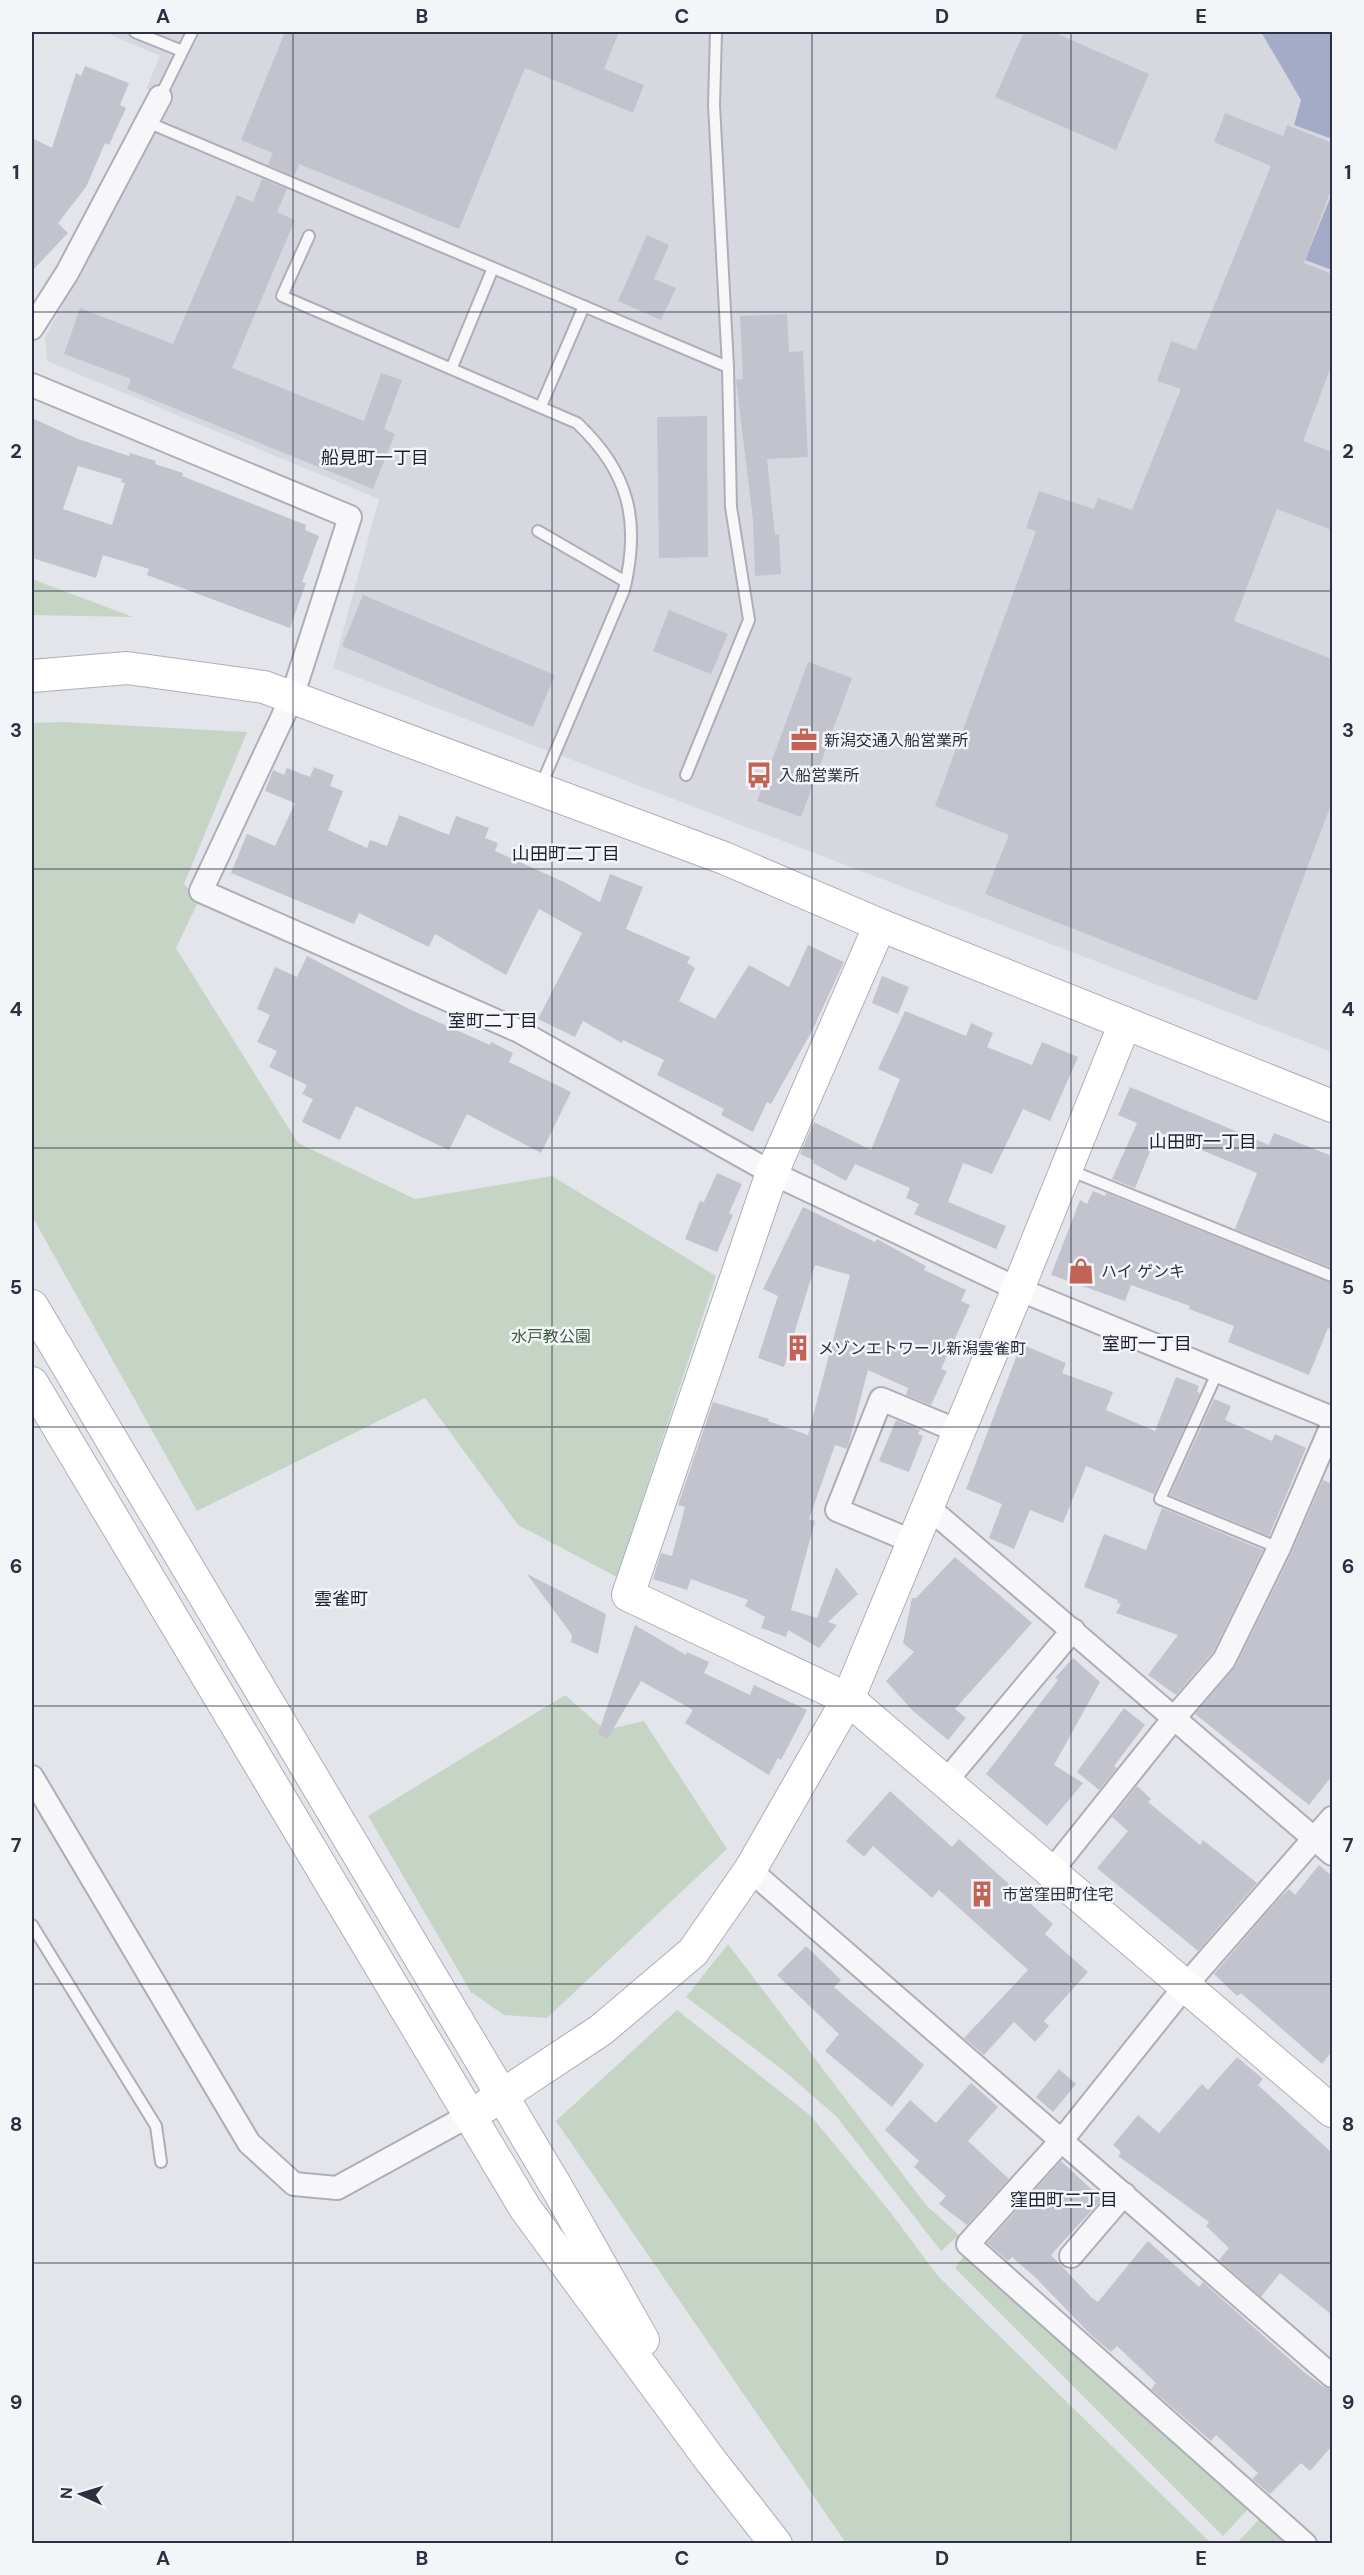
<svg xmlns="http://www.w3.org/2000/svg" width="1364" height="2575" viewBox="0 0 1364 2575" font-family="'DM Sans','Noto Sans JP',sans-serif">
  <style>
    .built { fill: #d7d7e0 }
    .green { fill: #c6d4c6 }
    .water { fill: #a3abc7 }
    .building { fill: #c2c3cd; fill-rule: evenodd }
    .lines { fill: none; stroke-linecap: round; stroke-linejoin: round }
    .lane-casing { stroke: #adaeb8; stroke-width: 14 }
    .street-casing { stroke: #adaeb8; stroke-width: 26 }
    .secondary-casing { stroke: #adaeb8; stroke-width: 34 }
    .lane { stroke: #f7f7f9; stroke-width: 10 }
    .street { stroke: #f7f7f9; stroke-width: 22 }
    .secondary { stroke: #fff; stroke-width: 32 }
    .grid { fill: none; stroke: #2d2f42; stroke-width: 1.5; stroke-opacity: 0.55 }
    .labels { text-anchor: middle; stroke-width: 5; stroke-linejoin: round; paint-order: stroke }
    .poi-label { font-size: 16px; fill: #2d2f42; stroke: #f4f5f8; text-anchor: start }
    .park-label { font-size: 16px; fill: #3c5c3e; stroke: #f4f5f8 }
    .neighbourhood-label { font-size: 18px; fill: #1f2033; stroke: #f4f5f8 }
    .neatline { fill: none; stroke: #2d2f42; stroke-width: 2 }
    .grid-label { font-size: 20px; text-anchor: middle; font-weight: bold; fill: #2d2f42 }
  </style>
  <rect width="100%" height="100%" fill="#e4e5eb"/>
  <!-- built -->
  <polygon class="built" points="104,32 1261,32 1301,100 1294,125 1332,139 1332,193 1305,260 1332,270 1332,1052 333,668 379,499 47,361 45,337 172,102 146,89 160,56"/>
  <!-- green -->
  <g class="green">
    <polygon points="32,579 133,617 32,615"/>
    <polygon points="62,722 247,732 184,884 199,900 176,948 298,1143 415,1199 552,1176 716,1276 617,1577 518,1525 425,1398 197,1511 32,1216 32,723"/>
    <polygon points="565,1695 605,1730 644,1721 727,1849 547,2018 504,2015 471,1992 368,1816"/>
    <polygon points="728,1944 926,2205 959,2235 941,2251 836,2116 783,2070 686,1997"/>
    <polygon points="677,2010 811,2116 891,2213 937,2275 1211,2543 846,2543 556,2121"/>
    <polygon points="968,2250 1252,2505 1223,2536 955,2268"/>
    <polygon points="1263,2515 1294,2544 1236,2544"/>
  </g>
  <!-- water -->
  <g class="water">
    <polygon points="1261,32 1332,32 1332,139 1294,125 1301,100"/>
    <polygon points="1332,193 1332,270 1305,260"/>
  </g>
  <!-- building -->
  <g class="building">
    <polygon points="285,32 619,32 604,69 644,85 633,113 525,68 459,229 299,164 294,176 268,165 273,153 241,140"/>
    <polygon points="1024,32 1053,32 1149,74 1116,150 995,97"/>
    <polygon points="85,66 129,83 120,105 126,108 109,145 105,143 86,187 58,223 68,233 32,271 32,138 52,148 76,73 81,76"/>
    <polygon points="1225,113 1283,136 1287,125 1332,143 1332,187 1304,263 1332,274 1332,364 1303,441 1332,452 1332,530 1277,509 1234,621 1332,659 1332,802 1257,1001 985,894 1009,835 935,806 1036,531 1026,528 1039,491 1094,509 1098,498 1132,510 1181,389 1157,381 1171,341 1196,350 1271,166 1214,142"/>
    <polygon points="262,179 287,189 277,212 295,220 232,368 364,421 381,373 402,380 384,429 395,434 373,489 127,389 131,379 64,354 80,308 173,344 237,195 253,202"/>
    <polygon points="647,235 669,245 654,279 676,288 661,320 618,301"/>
    <polygon points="787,314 789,352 803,351 808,457 767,459 775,535 779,534 781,574 755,576 753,520 736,380 743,379 740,316"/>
    <polygon points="707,416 708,557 659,558 657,417"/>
    <path d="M32,418L78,439L129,456L130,453L156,461L155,464L183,473L182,476L306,525L305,530L319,536L302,582L306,583L290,628L147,575L149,569L103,555L96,578L32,558ZM78,466L122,479L121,482L125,483L112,525L63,509Z"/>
    <polygon points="363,595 555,675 533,727 342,646"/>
    <polygon points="669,610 728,634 711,674 653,651"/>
    <polygon points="808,662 852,678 801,817 757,801"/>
    <polygon points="314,767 334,775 330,786 343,791 328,830 367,848 370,840 387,846 399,815 449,835 456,816 489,828 485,838 498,843 495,851 566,883 600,902 610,874 643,887 626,929 690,957 687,963 695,968 679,1001 715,1019 749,965 789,987 808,945 844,962 812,1031 771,1104 767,1102 753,1132 721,1115 724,1109 657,1075 664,1060 623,1040 622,1043 583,1021 575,1037 538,1019 582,933 539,909 506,975 435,934 429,947 359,913 354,924 231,873 247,834 275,846 295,803 265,791 273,770 284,775 287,768 310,777"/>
    <polygon points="307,956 409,1009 490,1045 491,1042 513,1053 509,1062 571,1092 541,1153 467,1114 449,1150 356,1106 340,1140 302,1122 313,1099 302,1094 307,1085 269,1067 277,1051 257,1042 270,1015 257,1009 275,967 297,977"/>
    <polygon points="882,976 909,987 898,1014 872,1003"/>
    <polygon points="905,1011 966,1036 971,1023 993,1033 987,1047 1032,1065 1042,1042 1078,1057 1050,1121 1023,1109 992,1174 963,1163 948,1202 1006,1226 996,1249 914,1214 919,1204 906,1198 910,1188 855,1164 846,1181 813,1163 814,1160 800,1154 814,1122 871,1150 900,1079 878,1069"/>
    <polygon points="1130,1087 1269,1145 1274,1133 1332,1156 1332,1268 1235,1229 1257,1173 1158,1132 1135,1188 1112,1179 1137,1123 1118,1115"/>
    <polygon points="717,1173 742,1184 729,1213 733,1215 717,1252 685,1239 700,1201 704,1202"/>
    <polygon points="1093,1191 1105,1196 1106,1193 1332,1283 1332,1330 1328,1328 1309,1375 1228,1342 1234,1326 1189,1309 1190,1306 1131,1285 1125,1301 1051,1275 1080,1200 1087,1204"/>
    <polygon points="803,1207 875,1242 877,1239 926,1266 924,1270 966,1290 961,1301 970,1305 941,1369 947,1371 931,1405 906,1395 908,1388 868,1370 849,1443 847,1449 835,1445 809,1519 815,1521 791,1610 817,1618 836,1567 858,1594 828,1622 837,1625 819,1648 788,1630 786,1637 761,1628 765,1617 745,1606 748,1600 691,1579 687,1590 653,1579 661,1553 672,1556 685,1507 678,1505 713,1402 769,1419 768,1421 808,1435 850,1275 815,1265 784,1367 758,1358 778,1296 763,1289"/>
    <polygon points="1021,1344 1066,1363 1062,1373 1113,1392 1106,1410 1155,1431 1176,1377 1199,1386 1197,1392 1200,1393 1154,1494 1086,1466 1063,1523 1030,1510 1014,1549 989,1538 1002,1504 966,1489"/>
    <polygon points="1214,1399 1231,1406 1225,1420 1272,1441 1275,1434 1306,1448 1269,1536 1170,1495"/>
    <polygon points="896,1420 920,1430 918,1434 923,1436 909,1472 879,1461"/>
    <polygon points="1323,1480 1332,1484 1332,1776 1309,1805 1195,1714 1236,1666 1291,1554"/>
    <polygon points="1162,1508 1263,1550 1213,1652 1176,1695 1148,1675 1178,1635 1116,1613 1121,1604 1117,1603 1118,1600 1084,1587 1104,1534 1146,1550"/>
    <polygon points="955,1557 1032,1623 955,1709 966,1718 948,1740 913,1711 886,1681 914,1652 903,1643 912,1598 916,1598"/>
    <polygon points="527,1574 606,1614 598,1654 571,1642 572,1635"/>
    <polygon points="635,1625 686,1655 687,1652 709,1662 704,1673 750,1695 754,1685 807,1710 781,1760 778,1758 769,1775 685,1723 693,1710 641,1681 608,1738 598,1734"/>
    <polygon points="1073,1658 1100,1682 1054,1765 1083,1783 1047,1826 986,1774 1058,1680 1055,1678"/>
    <polygon points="1124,1708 1145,1725 1114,1766 1117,1768 1099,1790 1077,1772"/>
    <polygon points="1137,1786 1151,1799 1148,1802 1200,1845 1203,1840 1257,1883 1198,1951 1097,1868 1128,1831 1112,1817"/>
    <polygon points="890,1791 952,1847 959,1839 1053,1924 1045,1934 1088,1972 1044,2021 1049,2026 1035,2042 1014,2022 984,2055 964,2038 1028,1970 939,1890 932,1898 873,1846 864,1857 846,1841"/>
    <polygon points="1319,1865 1332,1876 1332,2051 1322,2064 1241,1993 1237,1996 1214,1974 1278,1900 1289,1889 1295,1895"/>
    <polygon points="806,1946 841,1980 834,1987 924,2065 892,2107 825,2051 839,2034 777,1975"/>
    <polygon points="1237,2057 1263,2079 1258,2085 1332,2153 1332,2315 1280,2273 1261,2297 1219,2260 1229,2248 1206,2226 1209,2222 1118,2156 1121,2152 1113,2145 1138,2115 1159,2133 1202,2084 1208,2090"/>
    <polygon points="1059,2069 1076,2084 1053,2112 1036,2097"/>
    <polygon points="971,2083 998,2107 968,2141 1009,2179 967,2225 939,2204 946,2196 914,2167 919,2161 885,2130 910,2100 936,2123"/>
    <polygon points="1061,2161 1102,2199 1051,2255 1092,2298 1098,2302 1148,2241 1199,2287 1203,2282 1304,2372 1324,2387 1332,2389 1332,2446 1310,2471 1301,2463 1270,2494 1252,2479 1258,2473 1216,2435 1211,2441 1151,2389 1156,2383 1117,2346 1111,2352 1092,2336 1036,2278 1012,2257 1008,2261 987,2243"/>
  </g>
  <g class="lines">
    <!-- lane casing -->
    <g class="lane-casing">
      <g id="lane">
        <polyline points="135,32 182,51"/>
        <polyline points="160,97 192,32"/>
        <polyline points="147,122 728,367"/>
        <path d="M309,236L282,296L577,423C629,472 641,521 624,590L540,788"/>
        <polyline points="452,367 493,268"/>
        <polyline points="541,406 584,306"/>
        <polyline points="538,531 626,582"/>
        <polyline points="686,775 749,620 731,507 728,367 714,105 716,32"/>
        <polyline points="1069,1170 1332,1276"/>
        <polyline points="1218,1371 1160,1499 1279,1548"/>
        <polyline points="32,1925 156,2126 161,2162"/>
      </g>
    </g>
    <!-- street casing -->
    <g class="street-casing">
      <g id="street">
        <polyline points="32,328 67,273 160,97"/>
        <polyline points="32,385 350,517 292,697 201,891 519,1031 772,1173 1018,1289 1332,1418"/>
        <polyline points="928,1507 1332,1854"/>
        <polyline points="914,1542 837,1510 881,1399 958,1431"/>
        <polyline points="32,1777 249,2143 294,2184 337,2188 470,2115"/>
        <polyline points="945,1782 1073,1630"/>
        <polyline points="750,1870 1332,2376"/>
        <polyline points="1050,1873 1174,1718 1224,1660 1279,1548 1332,1425"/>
        <polyline points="1071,2256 1124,2194"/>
        <polyline points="1305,2544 968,2244 1062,2140 1186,1985 1332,1818"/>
      </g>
    </g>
    <!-- secondary casing -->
    <g class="secondary-casing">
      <g id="secondary">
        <polyline points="32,676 127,668 264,687 724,858 880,925 1332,1106"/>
        <polyline points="880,925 772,1173 628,1595 848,1699 1332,2111"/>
        <polyline points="32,1306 557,2188 643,2340"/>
        <polyline points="32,1383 525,2208 711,2461 776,2544"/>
        <polyline points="486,2106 601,2030 693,1952 750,1870 848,1699 1018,1289 1125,1023"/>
      </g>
    </g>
    <!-- lane -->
    <use href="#lane" class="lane"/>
    <!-- street -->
    <use href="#street" class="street"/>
    <!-- secondary -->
    <use href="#secondary" class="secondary"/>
  </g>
  <!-- grid -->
  <path class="grid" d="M293,32V2544M552,32V2544M812,32V2544M1071,32V2544M32,312H1332M32,591H1332M32,869H1332M32,1148H1332M32,1427H1332M32,1706H1332M32,1984H1332M32,2263H1332"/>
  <!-- icons -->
  <defs>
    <g id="office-bare" transform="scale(2.07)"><path d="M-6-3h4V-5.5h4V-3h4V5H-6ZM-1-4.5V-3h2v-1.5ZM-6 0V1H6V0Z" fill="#c36356" stroke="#f4f5f8" stroke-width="2.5" paint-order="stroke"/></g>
    <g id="bus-bare" transform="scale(2.07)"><path d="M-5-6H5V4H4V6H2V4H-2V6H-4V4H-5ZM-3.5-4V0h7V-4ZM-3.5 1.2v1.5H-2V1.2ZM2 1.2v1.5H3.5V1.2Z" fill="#c36356" stroke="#f4f5f8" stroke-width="2.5" paint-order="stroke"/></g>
    <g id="shop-bare" transform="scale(2.07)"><path d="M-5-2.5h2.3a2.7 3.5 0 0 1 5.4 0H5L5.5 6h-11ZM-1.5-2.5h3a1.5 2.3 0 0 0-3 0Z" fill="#c36356" stroke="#f4f5f8" stroke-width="2.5" paint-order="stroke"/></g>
    <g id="building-bare" transform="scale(2.07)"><path d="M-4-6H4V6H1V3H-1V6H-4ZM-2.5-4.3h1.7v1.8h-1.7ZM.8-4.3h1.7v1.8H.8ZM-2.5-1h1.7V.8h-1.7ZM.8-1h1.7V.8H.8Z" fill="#c36356" stroke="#f4f5f8" stroke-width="2.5" paint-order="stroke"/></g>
  </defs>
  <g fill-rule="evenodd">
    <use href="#office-bare" x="804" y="740"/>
    <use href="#bus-bare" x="759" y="775"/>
    <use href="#shop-bare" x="1081" y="1271"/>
    <use href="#building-bare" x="798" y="1348"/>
    <use href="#building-bare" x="982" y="1894"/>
  </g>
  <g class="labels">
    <!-- poi labels -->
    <g class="poi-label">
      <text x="824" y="746">新潟交通入船営業所</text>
      <text x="779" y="781">入船営業所</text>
      <text x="1101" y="1277">ハイ ゲンキ</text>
      <text x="818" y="1354">メゾンエトワール新潟雲雀町</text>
      <text x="1002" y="1900">市営窪田町住宅</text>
    </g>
    <!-- park labels -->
    <g class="park-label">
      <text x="551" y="1342">水戸教公園</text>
    </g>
    <!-- neighbourhood labels -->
    <g class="neighbourhood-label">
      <text x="375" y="464">船見町一丁目</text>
      <text x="566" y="860">山田町二丁目</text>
      <text x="493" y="1027">室町二丁目</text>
      <text x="1203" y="1148">山田町一丁目</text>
      <text x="1147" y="1350">室町一丁目</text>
      <text x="341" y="1605">雲雀町</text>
      <text x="1064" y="2206">窪田町二丁目</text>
    </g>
  </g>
  <!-- border -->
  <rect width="1364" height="2575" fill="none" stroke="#f4f5f8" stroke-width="66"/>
  <!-- north arrow -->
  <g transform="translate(81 2494) rotate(274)" stroke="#f4f5f8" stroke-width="4.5" paint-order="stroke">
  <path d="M0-4.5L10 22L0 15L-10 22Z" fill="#2d2f42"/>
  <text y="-9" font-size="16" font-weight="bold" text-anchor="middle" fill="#2d2f42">N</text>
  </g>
  <rect x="33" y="33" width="1298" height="2509" class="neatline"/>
  <g class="grid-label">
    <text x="163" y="23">A</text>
    <text x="422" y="23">B</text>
    <text x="682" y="23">C</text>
    <text x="942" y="23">D</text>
    <text x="1201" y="23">E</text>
    <text x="16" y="179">1</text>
    <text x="1348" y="179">1</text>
    <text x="16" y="458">2</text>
    <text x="1348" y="458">2</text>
    <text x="16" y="737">3</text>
    <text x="1348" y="737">3</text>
    <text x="16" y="1016">4</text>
    <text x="1348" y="1016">4</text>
    <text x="16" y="1294">5</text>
    <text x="1348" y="1294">5</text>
    <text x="16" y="1573">6</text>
    <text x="1348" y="1573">6</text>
    <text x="16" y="1852">7</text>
    <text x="1348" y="1852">7</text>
    <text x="16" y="2131">8</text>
    <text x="1348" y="2131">8</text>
    <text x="16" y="2409">9</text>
    <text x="1348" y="2409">9</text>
    <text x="163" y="2565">A</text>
    <text x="422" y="2565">B</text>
    <text x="682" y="2565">C</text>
    <text x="942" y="2565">D</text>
    <text x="1201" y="2565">E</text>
  </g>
</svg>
